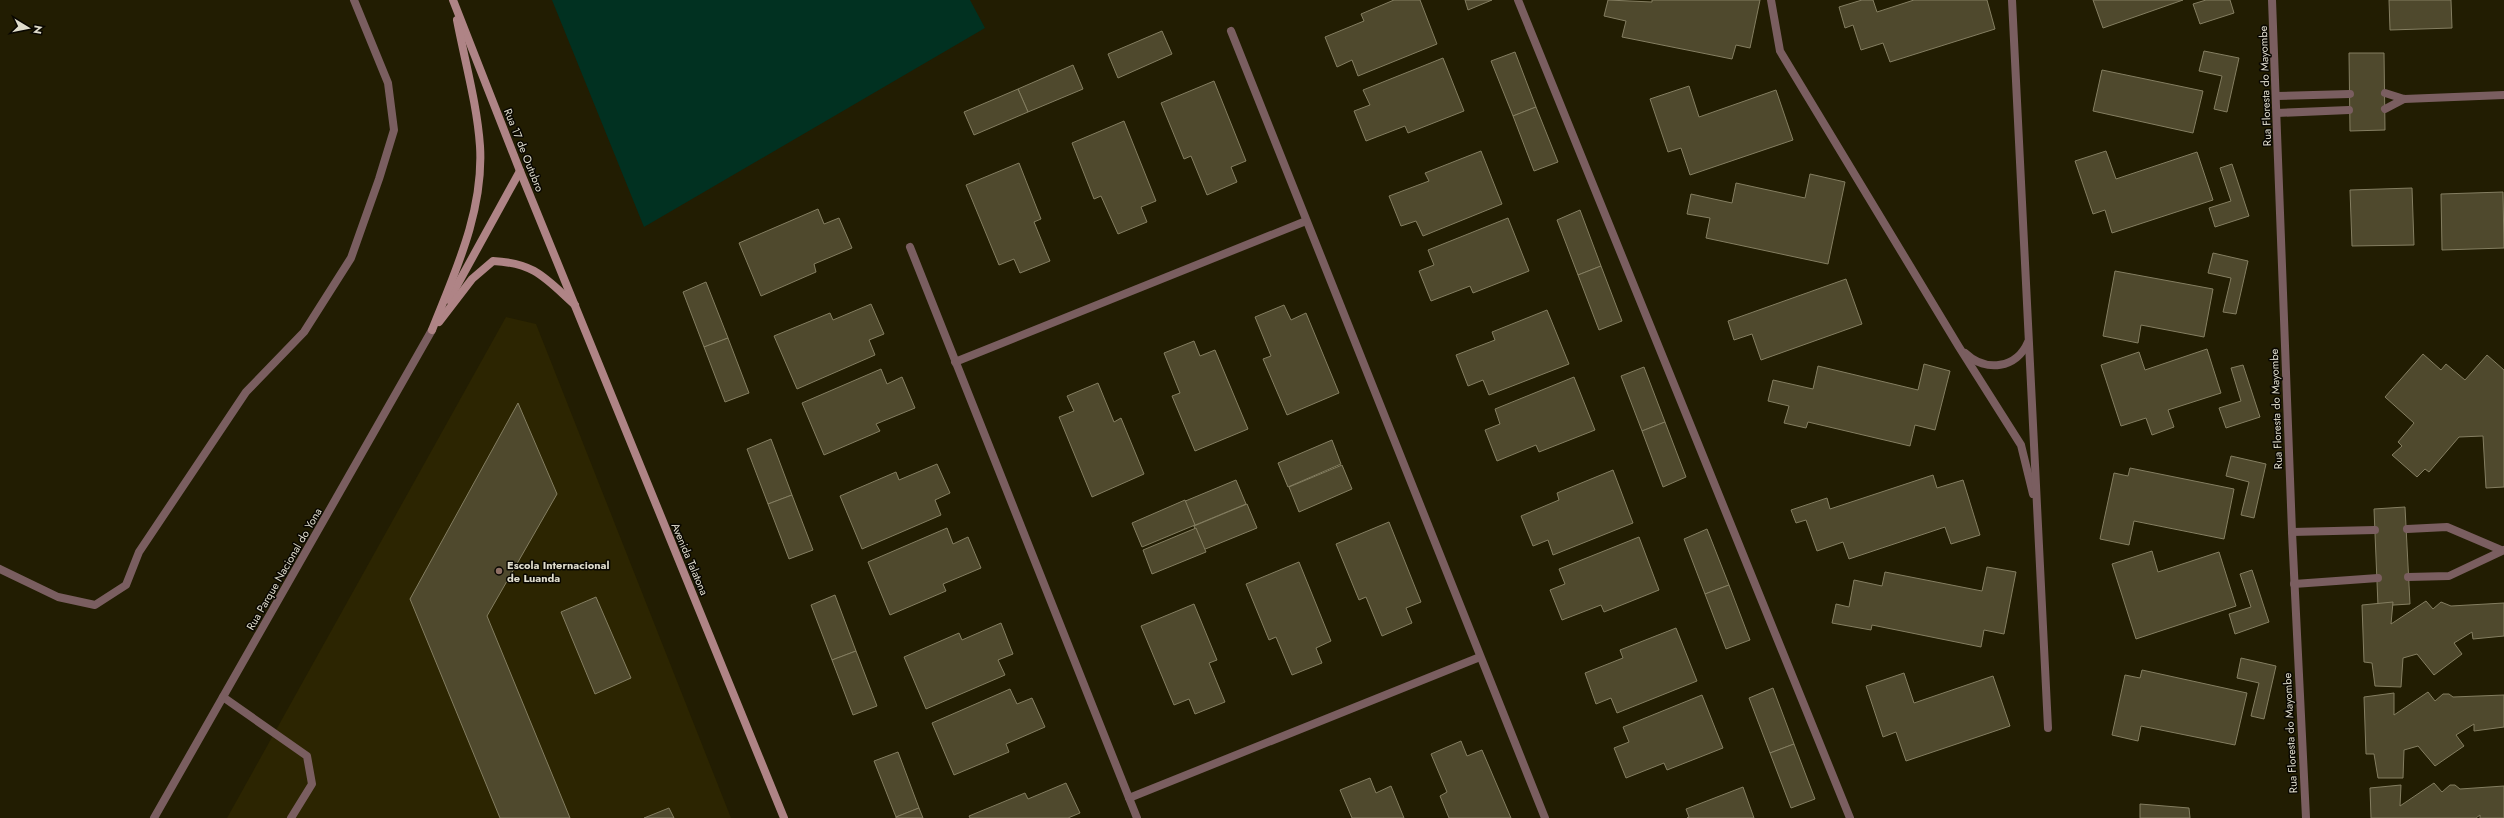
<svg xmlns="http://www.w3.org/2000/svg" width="2504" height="818" viewBox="0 0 2504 818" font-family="Jost,sans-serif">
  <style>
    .built { fill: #2c2501 }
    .green { fill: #013121 }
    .building { fill: #4f492d; stroke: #847e61 }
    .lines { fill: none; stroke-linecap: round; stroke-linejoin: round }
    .service { stroke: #7a5e60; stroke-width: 8 }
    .minor { stroke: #7a5e60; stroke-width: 8 }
    .tertiary { stroke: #7a5e60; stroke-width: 8 }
    .secondary { stroke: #af8486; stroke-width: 8 }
    .education-dot { fill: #8d6e63; stroke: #090701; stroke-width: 1.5 }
    .labels { text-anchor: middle; stroke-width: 3; stroke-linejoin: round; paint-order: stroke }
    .street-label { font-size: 11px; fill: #e0ddcd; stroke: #090701 }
    .poi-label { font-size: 11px; font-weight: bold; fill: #e0ddcd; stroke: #090701; text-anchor: start }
  </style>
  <rect width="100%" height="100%" fill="#221d02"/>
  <!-- built -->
  <polygon class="built" points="506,317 536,324 731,818 227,818"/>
  <!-- green -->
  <polygon class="green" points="552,0 970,0 985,28 644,227"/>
  <!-- building -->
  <g class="building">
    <polygon points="1394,0 1420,0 1437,44 1358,76 1352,60 1337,67 1325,37 1364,21 1361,14"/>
    <polygon points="1465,0 1492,0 1468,10"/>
    <polygon points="1608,0 1652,2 1652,0 1760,0 1750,48 1736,45 1732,59 1622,37 1626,21 1604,16"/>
    <polygon points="1862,0 1873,0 1877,12 1914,0 1987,0 1995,29 1890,62 1883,43 1861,50 1853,25 1845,28 1839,7"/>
    <polygon points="2093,0 2183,0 2103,28"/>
    <polygon points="2206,0 2230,0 2234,13 2200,24 2193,4"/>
    <polygon points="2389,0 2451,0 2452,28 2390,30"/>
    <polygon points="1162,31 1172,54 1118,78 1108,54"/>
    <polygon points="2204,51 2239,58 2227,112 2214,109 2222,76 2199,71"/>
    <polygon points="1515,52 1536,107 1513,116 1491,61"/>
    <polygon points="2349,53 2384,53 2385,130 2350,131"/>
    <polygon points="1443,58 1464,111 1408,133 1405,126 1366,141 1354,111 1370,105 1363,90"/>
    <polygon points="1073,65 1083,89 1028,112 1018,89"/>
    <polygon points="2102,70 2203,91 2193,133 2093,111"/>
    <polygon points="1214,81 1246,161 1231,167 1237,182 1207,195 1191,156 1184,159 1161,103"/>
    <polygon points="1689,86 1699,117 1776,90 1793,140 1690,175 1681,148 1668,152 1650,99"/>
    <polygon points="1018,89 1028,112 974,135 964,112"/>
    <polygon points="1536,107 1558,162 1534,171 1513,116"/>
    <polygon points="1124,121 1156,201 1141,207 1147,222 1118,234 1101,196 1094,199 1072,143"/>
    <polygon points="1481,151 1502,204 1423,236 1416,221 1401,226 1389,196 1429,181 1425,173"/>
    <polygon points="2106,151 2116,179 2197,152 2213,200 2112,233 2105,210 2093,214 2075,161"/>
    <polygon points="1019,163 1041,219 1034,222 1050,261 1020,273 1014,259 999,265 966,185"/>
    <polygon points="2232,164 2249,216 2215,227 2209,208 2231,201 2220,168"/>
    <polygon points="1810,174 1845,182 1828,264 1706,238 1710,218 1687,214 1691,194 1732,203 1736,183 1805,198"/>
    <polygon points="2412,188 2414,245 2352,246 2350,190"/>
    <polygon points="2503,192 2504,248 2442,250 2441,194"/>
    <polygon points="818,209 824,224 839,218 852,248 814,264 816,272 761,296 739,243"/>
    <polygon points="1580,210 1601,266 1578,275 1557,220"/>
    <polygon points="1508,218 1529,271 1473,293 1470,286 1431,301 1419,271 1434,265 1428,250"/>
    <polygon points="2213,253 2248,261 2236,314 2223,312 2231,278 2208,273"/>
    <polygon points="1601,266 1622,321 1599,330 1578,275"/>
    <polygon points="2115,271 2213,289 2204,337 2141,325 2138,343 2103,336"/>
    <polygon points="1846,279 1862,324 1761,360 1752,334 1734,340 1728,321"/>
    <polygon points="706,282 728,338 704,347 683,292"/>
    <polygon points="871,304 884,334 869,340 875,355 797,389 774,336 830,313 833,320"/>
    <polygon points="1284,305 1291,320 1306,313 1339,393 1287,415 1263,359 1271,356 1255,317"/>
    <polygon points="1547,310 1569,364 1489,395 1483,380 1468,386 1456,355 1495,340 1492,332"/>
    <polygon points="728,338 749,393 725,402 704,347"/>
    <polygon points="1194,341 1200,356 1215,350 1248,429 1195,451 1172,396 1180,393 1164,353"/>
    <polygon points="2207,349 2221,393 2168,410 2174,427 2152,435 2146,418 2121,426 2101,365 2139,352 2145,370"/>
    <polygon points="2423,354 2441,370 2446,364 2465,380 2487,355 2504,370 2504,487 2486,488 2483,436 2459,437 2429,472 2425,469 2417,477 2392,455 2402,446 2398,442 2414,423 2385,397"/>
    <polygon points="1924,364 1950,371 1935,430 1915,425 1910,446 1808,422 1806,428 1784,423 1789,406 1768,401 1773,380 1813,389 1818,366 1918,390"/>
    <polygon points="2243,365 2260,417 2226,428 2219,408 2241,401 2231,368"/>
    <polygon points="1644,367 1665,422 1642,431 1621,376"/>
    <polygon points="881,369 887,384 902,377 915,408 876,424 880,431 824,455 802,403"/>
    <polygon points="1574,377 1595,430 1539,452 1536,445 1497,461 1485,430 1500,424 1495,409"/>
    <polygon points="1098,383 1114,422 1121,418 1144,474 1092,497 1059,417 1074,411 1067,396"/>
    <polygon points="518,403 557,494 487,616 570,818 500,818 410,599"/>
    <polygon points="1665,422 1686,477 1663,487 1642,431"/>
    <polygon points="771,439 792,495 768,504 747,449"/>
    <polygon points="1332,440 1341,464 1288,487 1278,463"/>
    <polygon points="2231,456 2266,464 2254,518 2241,515 2249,482 2226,476"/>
    <polygon points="937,464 950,493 935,500 941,515 862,549 840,496 896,472 899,480"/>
    <polygon points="1342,465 1352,489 1299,512 1289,487"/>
    <polygon points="2130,468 2234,489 2224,539 2134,521 2129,545 2100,539 2114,473 2128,476"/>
    <polygon points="1613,470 1633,523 1553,555 1548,540 1533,546 1521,516 1559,500 1557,493"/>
    <polygon points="1933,475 1937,488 1963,480 1980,535 1951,544 1945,527 1849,559 1843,542 1817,551 1806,520 1796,523 1791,510 1827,498 1830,509"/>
    <polygon points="1236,480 1246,504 1193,526 1183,502"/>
    <polygon points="792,495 813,550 789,559 768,504"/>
    <polygon points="1185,500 1195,525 1142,547 1132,523"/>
    <polygon points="1247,504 1257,528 1203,550 1194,526"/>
    <polygon points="2405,507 2410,604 2378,606 2374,509"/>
    <polygon points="1389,522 1421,602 1406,608 1412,623 1382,636 1366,597 1359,600 1336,544"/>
    <polygon points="947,528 953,544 968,537 981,568 943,584 946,591 890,615 868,562"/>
    <polygon points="1196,528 1206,552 1152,574 1143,550"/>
    <polygon points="1707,529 1729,585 1705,594 1684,539"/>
    <polygon points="1639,537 1659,590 1604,612 1601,605 1562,620 1550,590 1565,584 1559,569"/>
    <polygon points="2152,551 2158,572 2219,552 2236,606 2136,639 2112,564"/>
    <polygon points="1299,562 1331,641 1316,648 1322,663 1292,675 1276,637 1269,640 1246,584"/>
    <polygon points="1987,567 2016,572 2004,634 1984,630 1981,647 1872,625 1871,630 1832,623 1836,604 1849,607 1854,580 1882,586 1885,572 1982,591"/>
    <polygon points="2252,570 2269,622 2235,634 2229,614 2251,607 2240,574"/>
    <polygon points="1729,585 1750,640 1726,649 1705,594"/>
    <polygon points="835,595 856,651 832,660 811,605"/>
    <polygon points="596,597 631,678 595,694 561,612"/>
    <polygon points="2426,601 2433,609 2441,602 2451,606 2504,603 2504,636 2473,639 2472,632 2454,643 2462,654 2434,675 2417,654 2403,658 2401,687 2375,686 2372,663 2364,662 2362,605 2393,602 2391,624"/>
    <polygon points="1194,604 1217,660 1209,663 1225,702 1195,714 1189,699 1174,705 1141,626"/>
    <polygon points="1001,623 1013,654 998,660 1005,675 926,709 904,657 959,633 962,640"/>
    <polygon points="1676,628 1697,681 1617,713 1611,698 1596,704 1585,673 1623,658 1620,650"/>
    <polygon points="856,651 877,706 853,715 832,660"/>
    <polygon points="2241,658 2276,666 2264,719 2251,716 2259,683 2237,678"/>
    <polygon points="2142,670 2247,693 2235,745 2141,726 2138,741 2112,735 2125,675 2140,678"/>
    <polygon points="1904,673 1914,703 1993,676 2010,726 1906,761 1896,732 1883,737 1866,686"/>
    <polygon points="1773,688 1794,744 1770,753 1749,698"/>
    <polygon points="1010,689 1017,704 1032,698 1045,727 1006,744 1009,752 954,775 932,723"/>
    <polygon points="2428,692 2435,701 2443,694 2449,694 2453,697 2504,695 2504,727 2474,731 2474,724 2456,735 2464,746 2435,766 2418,746 2404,750 2403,778 2378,778 2374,754 2366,754 2364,697 2394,693 2394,715"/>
    <polygon points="1702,695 1723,748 1667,770 1664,763 1626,778 1614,748 1629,742 1623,727"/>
    <polygon points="1461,741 1467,756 1482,750 1511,818 1449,818 1440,796 1447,792 1431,754"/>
    <polygon points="1794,744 1815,799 1791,808 1770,753"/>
    <polygon points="898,752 919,808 896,817 874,761"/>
    <polygon points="1370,778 1376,793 1391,786 1404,818 1352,818 1340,790"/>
    <polygon points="1066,783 1080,813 1068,818 970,818 969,816 1025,793 1028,799"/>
    <polygon points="2434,783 2442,792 2450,785 2455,785 2460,789 2504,786 2504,818 2480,818 2480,815 2476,818 2371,818 2370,788 2401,785 2400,806"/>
    <polygon points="1743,787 1754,818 1687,818 1689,817 1686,809"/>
    <polygon points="2140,804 2189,808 2190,818 2140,818"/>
    <polygon points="669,808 674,818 644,818"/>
    <polygon points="919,808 923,818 896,818 896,817"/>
  </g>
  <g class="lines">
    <!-- service -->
    <g class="service">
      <polyline points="1518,0 1850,818"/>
      <polyline points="2385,93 2404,99"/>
      <polyline points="2277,96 2350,94"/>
      <polyline points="2385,109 2404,99"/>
      <polyline points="2277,113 2349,110"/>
      <polyline points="2407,529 2447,527 2501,550"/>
      <polyline points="2292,532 2375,530"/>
      <polyline points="0,569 58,597 95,605 126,585 139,552 246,392 304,332 351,258 379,179 394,130 388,83 354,0"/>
      <polyline points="2408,577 2449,576 2504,550"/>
      <polyline points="2294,584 2378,578"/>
      <polyline points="223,697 307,756 312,784 291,818"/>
    </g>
    <!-- minor -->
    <g class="minor">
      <polyline points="1771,0 1780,51 1959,347 2021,445 2033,494"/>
      <polyline points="2012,0 2048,728"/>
      <polyline points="1231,31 1545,818"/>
      <polyline points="2404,99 2504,95"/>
      <polyline points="910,247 1137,818"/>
      <path d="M1965,353C1986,373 2017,368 2028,342"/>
      <polyline points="955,362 1306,221"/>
      <polyline points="1129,798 1480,657"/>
    </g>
    <!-- tertiary -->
    <g class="tertiary">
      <polyline points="2272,0 2292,532 2306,818"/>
      <polyline points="154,818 432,330"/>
    </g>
    <!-- secondary -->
    <g class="secondary">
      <polyline points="453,0 520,171 784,818"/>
      <polyline points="449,300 520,171"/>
      <path d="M439,322L472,279L493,261C535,263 545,278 575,305"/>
      <path d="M432,330C455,272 484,211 480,146C477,104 465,62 457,20"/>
    </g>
  </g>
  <!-- markers -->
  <circle class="education-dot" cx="499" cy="571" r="4"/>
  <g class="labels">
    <!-- street labels -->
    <g class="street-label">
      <text transform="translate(2265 86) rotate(-92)" y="4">Rua Floresta do Mayombe</text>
      <text transform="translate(524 150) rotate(68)" y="4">Rua 17 de Outubro</text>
      <text transform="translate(2276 409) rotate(-92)" y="4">Rua Floresta do Mayombe</text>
      <text transform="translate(690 559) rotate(67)" y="4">Avenida Talatona</text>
      <text transform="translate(284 569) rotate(-60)" y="4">Rua Parque Nacional do Yona</text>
      <text transform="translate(2290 733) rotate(-93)" y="4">Rua Floresta do Mayombe</text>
    </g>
    <!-- poi labels -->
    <g class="poi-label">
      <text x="507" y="569">Escola Internacional<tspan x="507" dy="13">de Luanda</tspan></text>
    </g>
  </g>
  <!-- north arrow -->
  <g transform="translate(28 28) rotate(100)" stroke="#090701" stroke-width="3" paint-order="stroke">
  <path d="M0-3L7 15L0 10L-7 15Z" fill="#e0ddcd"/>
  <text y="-6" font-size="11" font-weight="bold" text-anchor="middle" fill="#e0ddcd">N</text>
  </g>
</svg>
